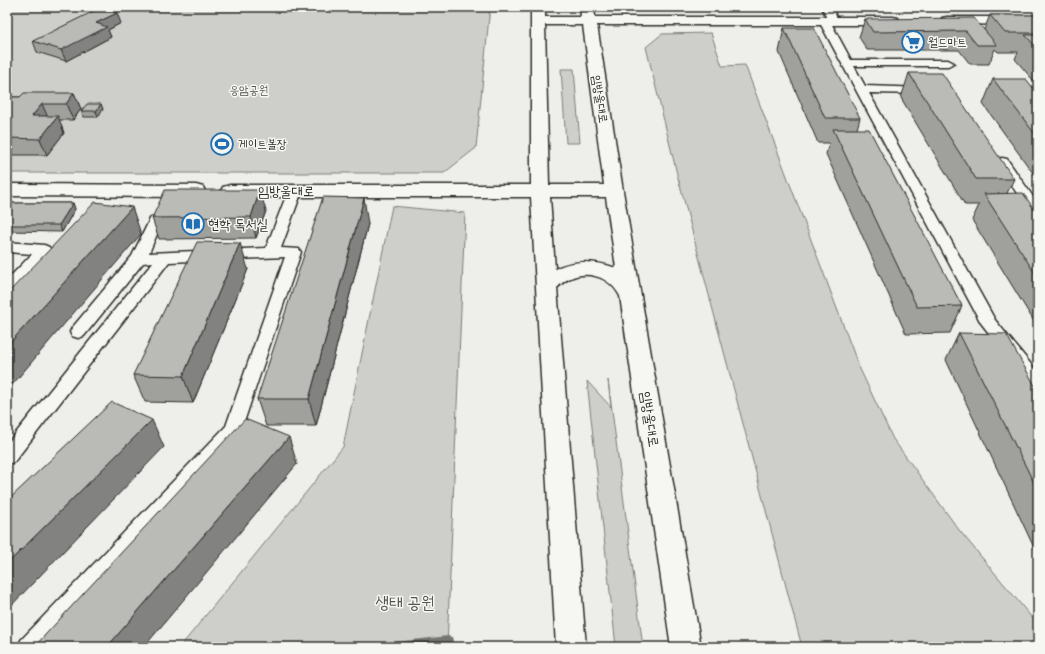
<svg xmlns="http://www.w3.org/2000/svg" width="1045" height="654" viewBox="0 0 1045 654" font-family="'Balsamiq Sans','Poor Story',sans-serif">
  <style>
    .green { fill: #cececa; stroke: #7c7c7a }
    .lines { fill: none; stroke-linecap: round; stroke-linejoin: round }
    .stream { fill: #757573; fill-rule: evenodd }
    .lane-casing { stroke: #2b2b2b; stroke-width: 3 }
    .secondary-casing { stroke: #2b2b2b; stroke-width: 3 }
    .lane { fill: #f6f6f2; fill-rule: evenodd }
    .secondary { fill: #f6f6f2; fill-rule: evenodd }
    .wall { fill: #a0a09d; stroke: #2b2b2b }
    .shaded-wall { fill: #828280; stroke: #2b2b2b }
    .building { fill: #babab7; stroke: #2b2b2b }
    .labels { text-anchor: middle; stroke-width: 3; stroke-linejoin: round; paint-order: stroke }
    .far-poi-label { font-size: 12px; fill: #2b2b2b; stroke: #f6f6f2; text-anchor: start }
    .far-park-label { font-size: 12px; fill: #545453; stroke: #f6f6f2 }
    .far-street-label { font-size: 12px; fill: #2b2b2b; stroke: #f6f6f2 }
    .street-label { font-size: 14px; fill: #2b2b2b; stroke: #f6f6f2 }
    .poi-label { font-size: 14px; fill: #2b2b2b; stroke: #f6f6f2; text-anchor: start }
    .near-park-label { font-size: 17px; fill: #545453; stroke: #f6f6f2 }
  </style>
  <rect width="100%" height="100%" fill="#eeeeea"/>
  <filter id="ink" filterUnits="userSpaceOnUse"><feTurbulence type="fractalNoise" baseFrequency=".025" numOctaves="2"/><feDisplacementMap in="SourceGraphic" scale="8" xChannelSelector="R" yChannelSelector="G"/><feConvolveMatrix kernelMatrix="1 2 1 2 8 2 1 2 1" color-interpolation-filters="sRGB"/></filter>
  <g filter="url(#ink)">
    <!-- green -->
    <g class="green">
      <polygon points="7,7 490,7 476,148 444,173 7,173"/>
      <polygon points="711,33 722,66 745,65 859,367 893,439 959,530 1038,625 1038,647 802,647 677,174 646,47 662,34"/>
      <polygon points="561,69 574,69 580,143 566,143"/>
      <polygon points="392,206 465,213 447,647 180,647 343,447"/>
      <polygon points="608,380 643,647 616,647 587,381 611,407"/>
    </g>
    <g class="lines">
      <!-- stream -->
      <polygon class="stream" points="448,636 452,637 453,641 452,645 448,646 390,647 391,643 395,642"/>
      <!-- lane casing -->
      <g class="lane-casing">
        <g id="lane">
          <polygon points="822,7 832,7 838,21 837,23 831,23 851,60 948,60 954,63 948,66 854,66 865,86 926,88 930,89 932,91 930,93 926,94 869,93 995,320 1038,373 1038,391 1032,389 981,323 819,21 820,19 827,19"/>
          <polygon points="1002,158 1007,159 1038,204 1038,218 1033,217 996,162 997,159"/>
          <polygon points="295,187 300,188 302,191 281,248 299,249 301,252 240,434 44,647 18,647 21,640 226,426 285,257 169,262 14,462 7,464 7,444 153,262 143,263 84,336 78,338 72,336 70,332 72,328 132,256 151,217 156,216 161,217 163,220 149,253 266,248 288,191 290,188"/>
          <polygon points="7,242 44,245 49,247 51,250 12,293 7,294 7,280 32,254 7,252"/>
        </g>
      </g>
      <!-- secondary casing -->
      <g class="secondary-casing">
        <g id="secondary">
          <path d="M531,7H545V17H581L580,7H594L595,17H893L898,18L900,21L898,24L893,25H597L623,191L701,647H671L620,296C607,272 576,267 557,288L586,647H556L531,197H230L223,195L221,191L223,187L230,185H531ZM545,25H583L604,185H549ZM550,197H606L616,268C596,261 575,259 555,269Z"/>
          <polygon points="947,17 1038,17 1038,25 942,24 940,21 942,18"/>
          <polygon points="7,184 196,185 203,187 205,191 203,195 196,197 7,196"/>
        </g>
      </g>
      <!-- lane -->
      <use href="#lane" class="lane"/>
      <!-- secondary -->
      <use href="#secondary" class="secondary"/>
    </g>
    <!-- wall -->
    <g class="wall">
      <polygon points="696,7 781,7 781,9 697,9"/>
      <polygon points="855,7 942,7 941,9 856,9"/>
      <polygon points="990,15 1038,15 1038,86 1015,59 1018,52 998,52 995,49 989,64 970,64 959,50 867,50 859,37 865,19 984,30"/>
      <polygon points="121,23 108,30 111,37 66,61 37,52 33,41"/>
      <polygon points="784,28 860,118 857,129 962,306 950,333 906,334 826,154 829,143 818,143 779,52"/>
      <polygon points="909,73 1014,179 1007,193 1038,215 1038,328 972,220 979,205 965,205 901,98"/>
      <polygon points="993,79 1038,94 1038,180 983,104"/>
      <polygon points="74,93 81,109 73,120 59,120 64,133 47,155 7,155 7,94 9,97 20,97"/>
      <polygon points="103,109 98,117 84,117 81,111"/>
      <polygon points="7,203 73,203 75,209 62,232 7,231"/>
      <polygon points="266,211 256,238 159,239 152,218"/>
      <polygon points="368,224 316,426 266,426 257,399"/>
      <polygon points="248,269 193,403 145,402 133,375"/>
      <polygon points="959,333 1038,391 1038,556 946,360"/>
    </g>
    <!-- shaded-wall -->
    <g class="shaded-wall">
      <polygon points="117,13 121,23 108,30 111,37 66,61 61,50 96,23"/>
      <polygon points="74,93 81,109 73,120 66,104"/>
      <polygon points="42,104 49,120 32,116"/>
      <polygon points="101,104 103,109 98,117 96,111"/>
      <polygon points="58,116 64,133 47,155 40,139"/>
      <polygon points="260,190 266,211 256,238 251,217"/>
      <polygon points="364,198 368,224 316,426 309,399"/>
      <polygon points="73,203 75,209 62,232 59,225"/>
      <polygon points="132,207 141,234 7,391 7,346"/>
      <polygon points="240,243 248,269 193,403 183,376"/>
      <polygon points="152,420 164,447 7,610 7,564"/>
      <polygon points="289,437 297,464 144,647 107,647"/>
    </g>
    <!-- building -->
    <g class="building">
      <polygon points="100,8 117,13 96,23 107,27 61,50 33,41"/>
      <polygon points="990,15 1038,15 1038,33 1005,33"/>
      <polygon points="974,18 997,45 977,45 966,31 873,32 865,19"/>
      <polygon points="784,28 814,28 860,118 825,118"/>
      <polygon points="1025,35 1038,35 1038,49"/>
      <polygon points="909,73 942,73 1014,179 976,179"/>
      <polygon points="993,79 1026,79 1038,94 1038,138"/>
      <polygon points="24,93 74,93 66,104 42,104 32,116 58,116 40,139 7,138 7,97 20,97"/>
      <polygon points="87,104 101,104 96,111 81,111"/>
      <polygon points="833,129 869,129 962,306 917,307"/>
      <polygon points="165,190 260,190 251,217 152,218"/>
      <polygon points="1023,193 1038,215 1038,278 984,194"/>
      <polygon points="323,197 364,198 309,399 257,399"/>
      <polygon points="95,202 132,207 7,346 7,294"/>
      <polygon points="7,203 73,203 59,225 7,225"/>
      <polygon points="197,242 240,243 183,376 133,375"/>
      <polygon points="959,333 1006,334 1038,391 1038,491"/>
      <polygon points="112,402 152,420 7,564 7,501"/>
      <polygon points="245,419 289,437 107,647 34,647"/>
    </g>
  </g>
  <!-- icons -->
  <defs>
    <g id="supermarket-ring" transform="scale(1.15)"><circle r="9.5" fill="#f6f6f2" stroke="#1f6fb2" stroke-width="1.5"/><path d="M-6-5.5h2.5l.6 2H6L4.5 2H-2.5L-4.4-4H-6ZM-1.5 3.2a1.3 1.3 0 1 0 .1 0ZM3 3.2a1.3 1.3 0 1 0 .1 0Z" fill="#1f6fb2"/></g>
    <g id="stadium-ring" transform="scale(1.15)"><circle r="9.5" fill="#f6f6f2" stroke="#1f6fb2" stroke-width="1.5"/><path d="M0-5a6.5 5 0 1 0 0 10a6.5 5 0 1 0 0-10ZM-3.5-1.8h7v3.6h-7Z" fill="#1f6fb2"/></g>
    <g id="library-ring" transform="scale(1.15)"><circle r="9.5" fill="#f6f6f2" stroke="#1f6fb2" stroke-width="1.5"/><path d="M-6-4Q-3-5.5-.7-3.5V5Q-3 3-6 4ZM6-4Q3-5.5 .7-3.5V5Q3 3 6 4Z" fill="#1f6fb2"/></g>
  </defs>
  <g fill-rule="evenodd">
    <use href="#supermarket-ring" x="913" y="42"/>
    <use href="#stadium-ring" x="222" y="144"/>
    <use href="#library-ring" x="193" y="224"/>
  </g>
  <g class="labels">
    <!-- far-poi labels -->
    <g class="far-poi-label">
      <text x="928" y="46">월드마트</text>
      <text x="238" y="148">게이트볼장</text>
    </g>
    <!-- far-park labels -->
    <g class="far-park-label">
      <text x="249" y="94">응암공원</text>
    </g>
    <!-- far-street labels -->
    <g class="far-street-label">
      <text transform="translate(600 99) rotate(81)" y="4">임방울대로</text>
    </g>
    <!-- street labels -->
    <g class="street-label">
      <text x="286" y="196">임방울대로</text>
      <text transform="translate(650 419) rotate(81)" y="5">임방울대로</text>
    </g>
    <!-- poi labels -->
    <g class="poi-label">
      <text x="208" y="229">현학 독서실</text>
    </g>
    <!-- near-park labels -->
    <g class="near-park-label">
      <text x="405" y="608">생태 공원</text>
    </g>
  </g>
  <!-- margin -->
  <rect width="1045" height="654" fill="none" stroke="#f6f6f2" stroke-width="24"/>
  <rect x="12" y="12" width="1021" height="630" fill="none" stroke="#2b2b2b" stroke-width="1.5" filter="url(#ink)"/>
</svg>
